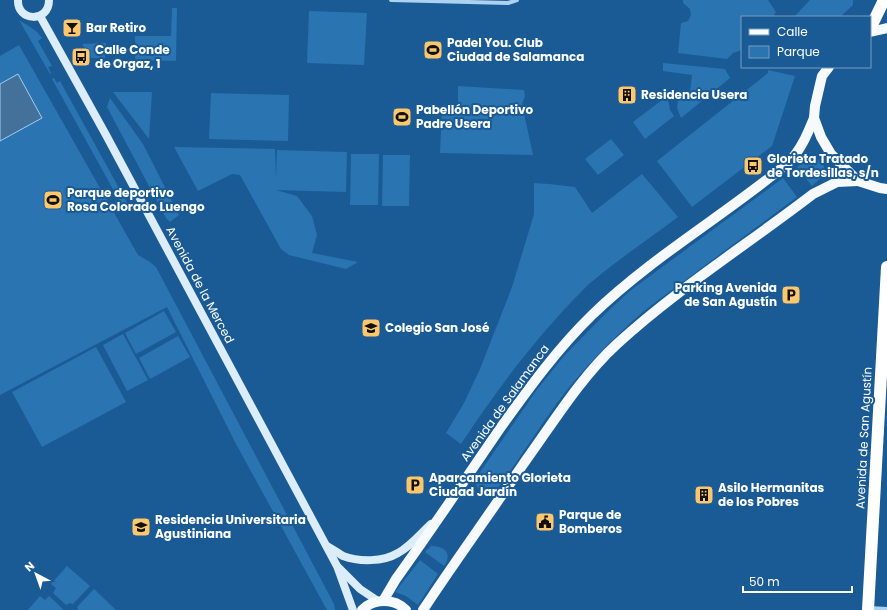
<svg xmlns="http://www.w3.org/2000/svg" width="887" height="610" viewBox="0 0 887 610" font-family="Poppins,sans-serif">
  <style>
    .green { fill: #2a74b1 }
    .water { fill: #44719a; stroke: #a0cef2 }
    .lines { fill: none; stroke-linecap: round; stroke-linejoin: round }
    .street { stroke: #add1f0; stroke-width: 4 }
    .secondary { stroke: #dbecfb; stroke-width: 8 }
    .primary { stroke: #f6faff; stroke-width: 10 }
    .highway { stroke: #fff; stroke-width: 12 }
    .labels { text-anchor: middle; stroke-width: 4; stroke-linejoin: round; paint-order: stroke }
    .poi-label { font-size: 12px; font-weight: bold; fill: #fff; stroke: #1a5b95; text-anchor: start }
    .street-label { font-size: 12px; fill: #fff; stroke: #1a5b95 }
  </style>
  <rect width="100%" height="100%" fill="#1a5b95"/>
  <!-- green -->
  <g class="green">
    <polygon points="683,0 768,0 776,12 773,17 742,17 742,50 733,53 727,59 678,53 681,23 688,21 691,15 690,9 683,3"/>
    <polygon points="810,0 853,0 853,5 840,17 794,17"/>
    <polygon points="172,8 177,8 176,61 135,60 135,36 171,36"/>
    <polygon points="309,11 367,13 364,65 307,63"/>
    <path d="M19,20C28,26 36,29 42,38L38,41L52,66L48,67L51,73L50,74Z"/>
    <polygon points="106,43 105,58 91,58 82,44"/>
    <polygon points="19,45 138,255 150,262 156,267 334,604 335,610 327,610 236,444 167,307 0,395 0,56"/>
    <polygon points="663,63 725,69 730,78 681,118 677,108 678,100 689,101 692,75 663,71"/>
    <polygon points="768,70 795,76 772,146 692,207 657,161 768,73"/>
    <polygon points="54,78 57,83 60,81 130,208 125,211 52,79"/>
    <polygon points="458,86 524,90 525,96 522,104 533,155 440,153 442,109 458,109"/>
    <polygon points="113,92 152,92 149,139"/>
    <polygon points="211,93 289,95 288,141 209,139"/>
    <polygon points="110,98 143,144 179,215 170,222 166,218 107,107"/>
    <polygon points="668,99 670,110 674,116 645,139 633,122 662,100"/>
    <polygon points="611,139 624,155 598,175 585,159"/>
    <polygon points="174,147 275,149 276,178 277,150 347,152 346,192 276,190 297,196 312,216 317,235 312,253 358,262 346,269 289,255 281,249 240,175 232,174 198,191"/>
    <polygon points="351,154 379,154 378,205 350,205"/>
    <polygon points="383,155 410,155 409,206 382,206"/>
    <path d="M811,158C822,159 826,165 824,175L812,186L797,167Z"/>
    <path d="M642,174L678,217C654,235 629,252 605,271C598,277 590,282 584,289C537,336 498,388 461,444L446,433L464,403L480,369L512,287L534,214V183L549,184L575,187L592,213Z"/>
    <path d="M783,178L797,197L645,310C613,338 583,368 557,403C536,431 518,462 496,490C488,497 479,494 476,484L478,475L536,391L564,356L605,314L631,290Z"/>
    <polygon points="164,311 176,332 136,354 125,333"/>
    <polygon points="123,334 148,380 127,391 103,345"/>
    <polygon points="178,336 190,357 150,379 139,358"/>
    <polygon points="96,347 126,402 42,447 12,392"/>
    <path d="M431,546C444,546 453,553 444,566L425,552Z"/>
    <polygon points="420,560 438,574 418,605 406,596 395,592"/>
    <polygon points="67,566 90,586 73,604 70,603 66,605 53,593 56,588 51,584"/>
    <polygon points="94,589 116,610 78,610 77,607"/>
    <polygon points="40,596 45,600 49,596 63,609 62,610 28,610"/>
  </g>
  <!-- water -->
  <polygon class="water" points="18,74 42,118 0,141 0,84"/>
  <g class="lines">
    <!-- street -->
    <g class="street">
      <polyline points="391,0 508,3 517,0"/>
      <polyline points="869,608 887,609"/>
    </g>
    <!-- secondary -->
    <g class="secondary">
      <path d="M18,0C17,22 49,23 49,0"/>
      <polyline points="40,16 106,135 337,566 353,610"/>
      <path d="M327,546C333,549 338,553 343,556C359,562 383,562 398,553C411,546 420,534 431,524"/>
      <polyline points="339,568 360,589 378,601"/>
    </g>
    <!-- primary -->
    <g class="primary">
      <polyline points="870,32 887,28"/>
      <polyline points="829,67 822,76 815,106 814,118 821,137 831,154 858,181 880,188 887,189"/>
      <path d="M383,601L396,579C432,529 466,478 501,427C529,388 558,348 592,315C652,257 725,215 788,163C801,150 807,135 814,118"/>
      <path d="M362,610C374,598 394,598 406,610"/>
      <path d="M423,610C456,560 491,512 524,463C553,423 580,378 617,344C677,289 748,244 813,194L837,182L858,181"/>
    </g>
    <!-- highway -->
    <g class="highway">
      <polyline points="870,29 884,0"/>
      <polyline points="868,610 887,267"/>
    </g>
  </g>
  <!-- icons -->
  <defs>
    <g id="bar-square" transform="scale(1)"><rect x="-9" y="-9" width="18" height="18" rx="4" fill="#ffc76c" stroke="#1a5b95"/><path d="M-6-5H6L.8 .8V4.5H3.5V6h-7V4.5H-.8V.8Z" fill="#111"/></g>
    <g id="stadium-square" transform="scale(1)"><rect x="-9" y="-9" width="18" height="18" rx="4" fill="#ffc76c" stroke="#1a5b95"/><path d="M0-5a6.5 5 0 1 0 0 10a6.5 5 0 1 0 0-10ZM-3.5-1.8h7v3.6h-7Z" fill="#111"/></g>
    <g id="bus-square" transform="scale(1)"><rect x="-9" y="-9" width="18" height="18" rx="4" fill="#ffc76c" stroke="#1a5b95"/><path d="M-5-6H5V4H4V6H2V4H-2V6H-4V4H-5ZM-3.5-4V0h7V-4ZM-3.5 1.2v1.5H-2V1.2ZM2 1.2v1.5H3.5V1.2Z" fill="#111"/></g>
    <g id="building-square" transform="scale(1)"><rect x="-9" y="-9" width="18" height="18" rx="4" fill="#ffc76c" stroke="#1a5b95"/><path d="M-4-6H4V6H1V3H-1V6H-4ZM-2.5-4.3h1.7v1.8h-1.7ZM.8-4.3h1.7v1.8H.8ZM-2.5-1h1.7V.8h-1.7ZM.8-1h1.7V.8H.8Z" fill="#111"/></g>
    <g id="parking-square" transform="scale(1)"><rect x="-9" y="-9" width="18" height="18" rx="4" fill="#ffc76c" stroke="#1a5b95"/><path d="M-3.5-5.5H1a3.5 3.5 0 0 1 0 7H-1V5.5H-3.5ZM-1-3.4V-.6H.8a1.4 1.4 0 0 0 0-2.8Z" fill="#111"/></g>
    <g id="school-square" transform="scale(1)"><rect x="-9" y="-9" width="18" height="18" rx="4" fill="#ffc76c" stroke="#1a5b95"/><path d="M0-5L7-2L0 1L-7-2ZM-4 1L0 2.5L4 1V4Q0 6-4 4Z" fill="#111"/></g>
    <g id="civic-square" transform="scale(1)"><rect x="-9" y="-9" width="18" height="18" rx="4" fill="#ffc76c" stroke="#1a5b95"/><path d="M-.6-6.5H3V-4.5H.6V-3L4-1V1h2V6H-6V1h2V-1L-.6-3ZM-1.2 2.5V6h2.4V2.5Z" fill="#111"/></g>
    <g id="university-square" transform="scale(1)"><rect x="-9" y="-9" width="18" height="18" rx="4" fill="#ffc76c" stroke="#1a5b95"/><path d="M0-5L7-2L0 1L-7-2ZM-4 1L0 2.5L4 1V4Q0 6-4 4Z" fill="#111"/></g>
  </defs>
  <g fill-rule="evenodd">
    <use href="#bar-square" x="72" y="28"/>
    <use href="#stadium-square" x="433" y="50"/>
    <use href="#bus-square" x="81" y="57"/>
    <use href="#building-square" x="627" y="95"/>
    <use href="#stadium-square" x="402" y="117"/>
    <use href="#bus-square" x="753" y="166"/>
    <use href="#stadium-square" x="53" y="200"/>
    <use href="#parking-square" x="791" y="295"/>
    <use href="#school-square" x="371" y="328"/>
    <use href="#parking-square" x="415" y="485"/>
    <use href="#building-square" x="704" y="495"/>
    <use href="#civic-square" x="545" y="522"/>
    <use href="#university-square" x="141" y="527"/>
  </g>
  <g class="labels">
    <!-- poi labels -->
    <g class="poi-label">
      <text x="86" y="32">Bar Retiro</text>
      <text x="447" y="47">Padel You. Club<tspan x="447" dy="14">Ciudad de Salamanca</tspan></text>
      <text x="95" y="54">Calle Conde<tspan x="95" dy="14">de Orgaz, 1</tspan></text>
      <text x="641" y="99">Residencia Usera</text>
      <text x="416" y="114">Pabellón Deportivo<tspan x="416" dy="14">Padre Usera</tspan></text>
      <text x="767" y="163">Glorieta Tratado<tspan x="767" dy="14">de Tordesillas, s/n</tspan></text>
      <text x="67" y="197">Parque deportivo<tspan x="67" dy="14">Rosa Colorado Luengo</tspan></text>
      <text x="777" y="292" text-anchor="end">Parking Avenida<tspan x="777" dy="14">de San Agustín</tspan></text>
      <text x="385" y="332">Colegio San José</text>
      <text x="429" y="482">Aparcamiento Glorieta<tspan x="429" dy="14">Ciudad Jardín</tspan></text>
      <text x="718" y="492">Asilo Hermanitas<tspan x="718" dy="14">de los Pobres</tspan></text>
      <text x="559" y="519">Parque de<tspan x="559" dy="14">Bomberos</tspan></text>
      <text x="155" y="524">Residencia Universitaria<tspan x="155" dy="14">Agustiniana</tspan></text>
    </g>
    <!-- street labels -->
    <g class="street-label">
      <text transform="translate(200 285) rotate(62)" y="4">Avenida de la Merced</text>
      <text transform="translate(505 403) rotate(-54)" y="4">Avenida de Salamanca</text>
      <text transform="translate(864 438) rotate(-87)" y="4">Avenida de San Agustín</text>
    </g>
  </g>
  <!-- legend -->
  <rect x="741" y="16" width="130" height="52" fill="#1a5b95" stroke="#769dbf"/>
  <rect x="749" y="29" width="20" height="6" fill="#f6faff" stroke="#769dbf"/>
  <text x="777" y="36" font-size="12" fill="#ffffff">Calle</text>
  <rect x="749" y="46" width="20" height="12" fill="#2a74b1" stroke="#769dbf"/>
  <text x="777" y="56" font-size="12" fill="#ffffff">Parque</text>
  <!-- north arrow -->
  <g transform="translate(36 574) rotate(319)" stroke="#1a5b95" stroke-width="3" paint-order="stroke">
  <path d="M0-3L7 15L0 10L-7 15Z" fill="#ffffff"/>
  <text y="-6" font-size="11" font-weight="bold" text-anchor="middle" fill="#ffffff">N</text>
  </g>
  <!-- scale -->
  <path d="M743 586v6h109v-6" fill="none" stroke="#ffffff" stroke-width="2"/>
  <text x="749" y="586" font-size="12" fill="#ffffff" stroke="#1a5b95" stroke-width="3" paint-order="stroke">50 m</text>
</svg>
